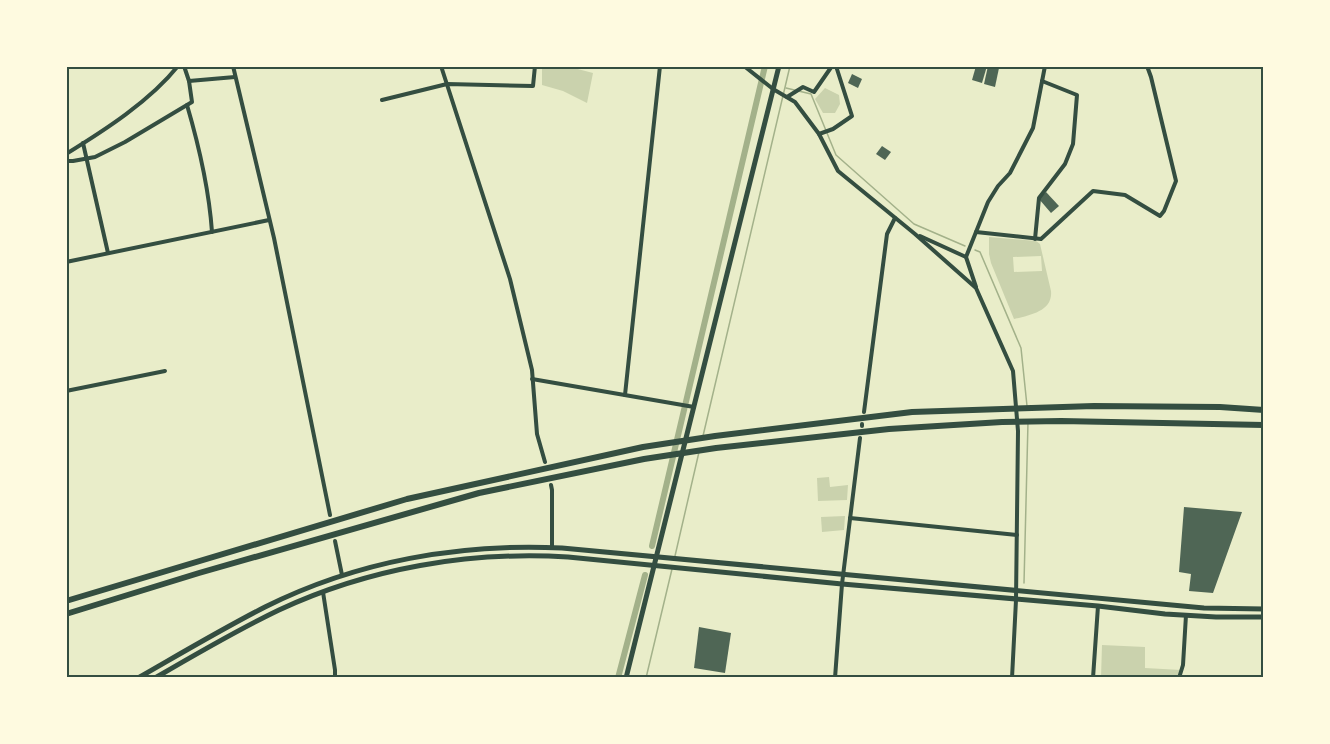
<svg xmlns="http://www.w3.org/2000/svg" width="1330" height="744" viewBox="0 0 1330 744" font-family="Literata,serif">
  <style>
    .green { fill: #cad2ad; fill-rule: evenodd }
    .lines { fill: none; stroke-linecap: round; stroke-linejoin: round }
    .stream { stroke: #a3b18a; stroke-width: 1.5 }
    .canal { stroke: #a3b18a; stroke-width: 6 }
    .building { fill: #4f6655 }
    .minor { stroke: #344e41; stroke-width: 4 }
    .primary { stroke: #344e41; stroke-width: 5 }
    .motorway { stroke: #344e41; stroke-width: 6 }
    .neatline { fill: none; stroke: #344e41; stroke-width: 2 }
  </style>
  <rect width="100%" height="100%" fill="#e9edc9"/>
  <!-- green -->
  <g class="green">
    <polygon points="566,66 593,73 587,103 563,91 542,85 542,67"/>
    <polygon points="825,88 839,95 840,104 835,113 823,113 815,99"/>
    <path d="M989,237L1036,241L1040,244L1051,291C1053,311 1030,315 1014,319L991,263L989,254ZM1041,256L1042,271L1014,272L1013,257Z"/>
    <polygon points="829,477 830,487 848,485 847,500 818,501 817,478"/>
    <polygon points="845,516 844,530 822,532 821,517"/>
    <polygon points="1102,645 1145,647 1145,668 1181,670 1178,678 1101,678"/>
  </g>
  <g class="lines">
    <!-- stream -->
    <g class="stream">
      <polyline points="786,88 811,94 836,155 914,224 965,246"/>
      <polyline points="975,250 980,252 1021,348 1027,406"/>
      <polyline points="703,436 790,66"/>
      <polyline points="675,556 699,452"/>
      <polyline points="1024,583 1028,422"/>
      <polyline points="646,678 672,569"/>
    </g>
    <!-- canal -->
    <g class="canal">
      <polyline points="652,546 765,66"/>
      <polyline points="618,678 645,575"/>
    </g>
  </g>
  <!-- building -->
  <g class="building">
    <polygon points="976,66 987,66 982,83 972,80"/>
    <polygon points="988,66 999,68 995,87 984,84"/>
    <polygon points="852,74 862,79 858,88 848,83"/>
    <polygon points="882,146 891,152 885,160 876,154"/>
    <polygon points="1046,192 1059,206 1051,213 1039,199"/>
    <polygon points="1184,507 1242,512 1213,593 1189,591 1191,574 1179,572"/>
    <polygon points="699,627 731,633 725,673 694,668"/>
  </g>
  <g class="lines">
    <!-- minor -->
    <g class="minor">
      <polyline points="184,66 189,81 235,77"/>
      <polyline points="233,66 274,238 330,515"/>
      <polyline points="441,66 510,279 532,370 537,434 545,462"/>
      <polyline points="744,66 773,89 795,102 819,134 838,171 915,234 976,288 1013,371 1018,431 1016,600 1012,678"/>
      <polyline points="787,97 803,87 814,92 832,66"/>
      <polyline points="382,100 447,84 533,86 535,66"/>
      <path d="M187,105C199,146 209,189 212,232"/>
      <polyline points="819,134 833,129 852,116 836,66"/>
      <polyline points="83,143 108,253"/>
      <path d="M66,154C105,130 150,101 178,66"/>
      <polyline points="66,161 73,161 95,157 125,142 192,102 189,81"/>
      <polyline points="976,232 1041,239 1093,191 1125,195 1160,216 1164,211 1176,181 1151,77 1147,66"/>
      <polyline points="920,236 966,257 976,287"/>
      <polyline points="1035,239 1039,198 1065,164 1073,144 1077,95 1042,81"/>
      <polyline points="966,257 988,202 998,186 1010,173 1033,128 1045,66"/>
      <polyline points="66,262 269,220"/>
      <polyline points="532,379 694,407"/>
      <polyline points="66,391 165,371"/>
      <polyline points="625,395 660,66"/>
      <polyline points="864,412 887,234 895,218"/>
      <polyline points="862,426 862,424"/>
      <polyline points="551,485 552,490 552,548"/>
      <polyline points="850,518 1017,535"/>
      <polyline points="335,541 342,575"/>
      <polyline points="323,592 335,670 335,678"/>
      <polyline points="835,678 842,584 860,438"/>
      <polyline points="1093,678 1098,606"/>
      <polyline points="1179,678 1183,665 1186,615"/>
    </g>
    <!-- primary -->
    <g class="primary">
      <path d="M138,678C180,654 222,629 265,607C357,561 460,543 562,548L1204,608L1264,609"/>
      <path d="M155,678C196,654 237,630 279,610C369,568 469,551 568,557L842,584L1098,606L1165,614L1216,617H1264"/>
      <polyline points="626,678 779,66"/>
    </g>
    <!-- motorway -->
    <g class="motorway">
      <polyline points="66,601 407,499 643,447 715,436 912,412 1094,406 1220,407 1264,410"/>
      <polyline points="66,614 199,573 479,493 644,459 716,448 889,429 1002,422 1061,421 1264,425"/>
    </g>
  </g>
  <!-- border -->
  <rect width="1330" height="744" fill="none" stroke="#fefae0" stroke-width="135"/>
  <rect x="68" y="68" width="1194" height="608" class="neatline"/>
</svg>
